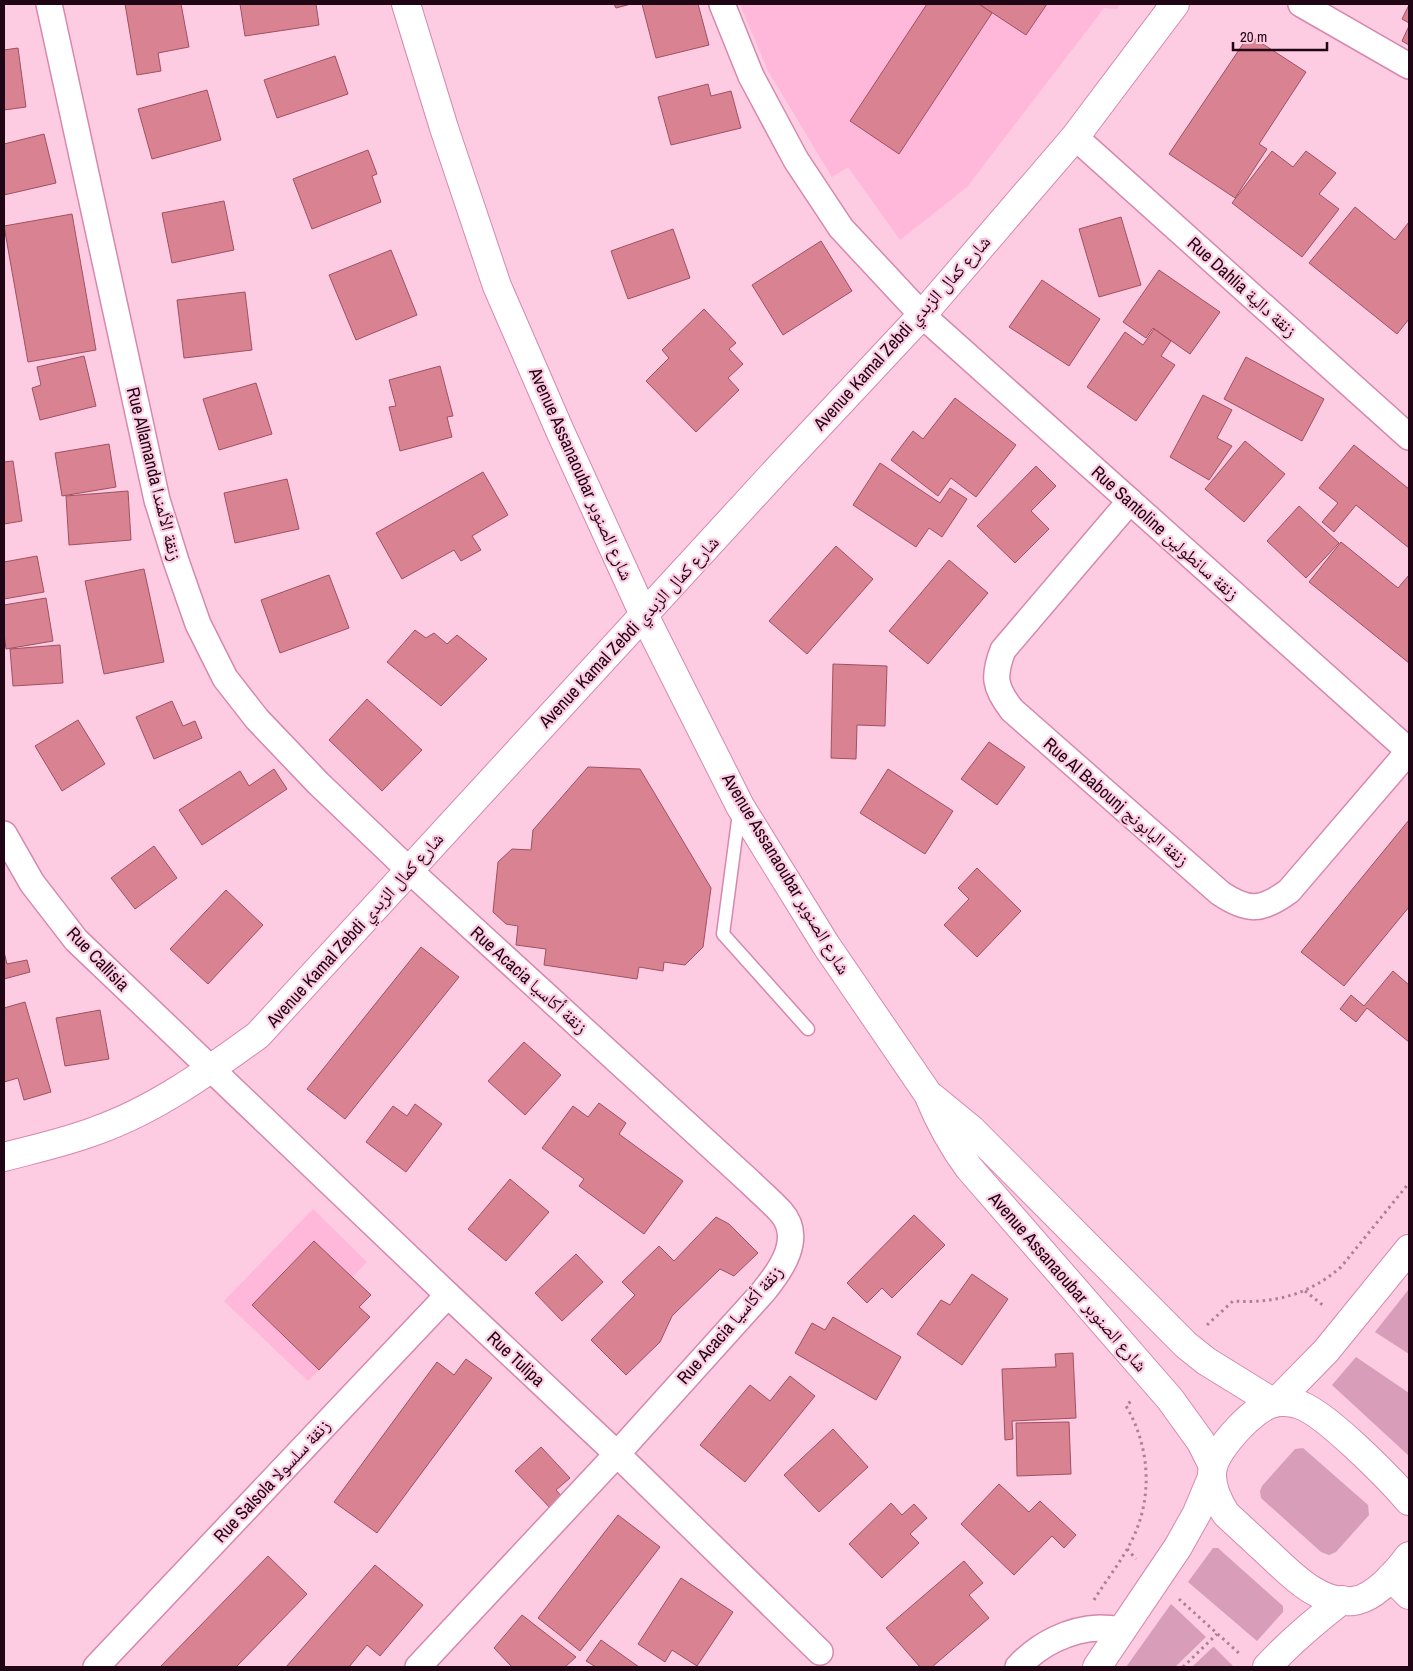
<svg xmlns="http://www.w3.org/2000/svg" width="1413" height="1671" viewBox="0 0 1413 1671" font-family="'Archivo Narrow','Noto Naskh Arabic',sans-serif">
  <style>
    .built { fill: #ffb7da }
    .green { fill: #d79db9 }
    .building { fill: #d98292; stroke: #a05061 }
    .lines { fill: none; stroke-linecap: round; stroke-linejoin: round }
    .lane-casing { stroke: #d688af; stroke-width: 15 }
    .street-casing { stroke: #d688af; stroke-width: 28 }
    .secondary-casing { stroke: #d688af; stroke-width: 30 }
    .primary-casing { stroke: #d688af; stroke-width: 30 }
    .path { stroke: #aa8195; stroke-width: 3; stroke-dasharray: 2.5 4; stroke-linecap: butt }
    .lane { stroke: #fff; stroke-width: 12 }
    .street { stroke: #fff; stroke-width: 25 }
    .secondary { stroke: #fff; stroke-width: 28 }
    .primary { stroke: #fff; stroke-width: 28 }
    .labels { text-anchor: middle; stroke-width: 4.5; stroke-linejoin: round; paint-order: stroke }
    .street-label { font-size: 18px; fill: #200514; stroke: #fdcbe2 }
  </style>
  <rect width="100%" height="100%" fill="#fdcbe2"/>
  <!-- built -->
  <g class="built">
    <polygon points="740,4 1120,4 1117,9 1104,8 967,187 900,240 848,167 832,177 768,71"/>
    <polygon points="313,1209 367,1262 352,1277 371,1295 360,1307 370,1317 308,1381 224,1301"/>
  </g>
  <!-- green -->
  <g class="green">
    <polygon points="1409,1289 1409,1354 1375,1332"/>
    <polygon points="1356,1357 1409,1393 1409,1456 1332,1385"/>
    <polygon points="1303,1448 1368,1505 1369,1515 1336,1552 1329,1555 1321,1552 1261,1498 1260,1491 1262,1486 1295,1449"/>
    <polygon points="1213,1548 1218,1548 1283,1606 1283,1612 1257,1641 1188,1582"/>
    <polygon points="1171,1604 1206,1637 1175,1667 1126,1667"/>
    <polygon points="1214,1647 1234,1667 1192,1667 1213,1647"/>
  </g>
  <!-- building -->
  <g class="building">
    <polygon points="125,4 181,4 189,47 158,53 161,71 137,75"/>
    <polygon points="240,4 316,4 319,25 245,36"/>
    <polygon points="614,4 631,4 616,8"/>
    <polygon points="642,4 698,4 709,45 656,58"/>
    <polygon points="927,4 979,4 992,13 899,154 850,121"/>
    <polygon points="979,4 1047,4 1026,35"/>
    <polygon points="1409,5 1409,23 1402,19"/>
    <polygon points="1409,26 1409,45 1402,41"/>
    <polygon points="1249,35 1306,72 1259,144 1267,149 1235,198 1169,154"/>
    <polygon points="18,48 26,107 4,110 4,50"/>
    <polygon points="335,56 348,94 277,118 264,80"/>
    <polygon points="708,84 711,96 731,91 741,128 671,145 658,97"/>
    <polygon points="207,90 221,140 152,159 138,109"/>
    <polygon points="44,134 56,183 4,195 4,144"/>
    <polygon points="368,150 377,174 372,176 381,202 312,229 293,179"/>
    <polygon points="1272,151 1293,167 1306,151 1336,173 1319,194 1339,209 1302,257 1232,203"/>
    <polygon points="224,201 234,250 172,263 162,213"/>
    <polygon points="1355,207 1395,240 1409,222 1409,319 1397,334 1309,263"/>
    <polygon points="72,214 96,350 28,362 4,226"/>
    <polygon points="1121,217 1141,285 1099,297 1079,229"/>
    <polygon points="673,229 690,278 628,299 611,251"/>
    <polygon points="821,241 852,291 783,335 752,285"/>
    <polygon points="391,250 417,315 356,340 329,275"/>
    <polygon points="1159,270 1220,312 1190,354 1153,328 1146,338 1123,322"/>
    <polygon points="1042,280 1100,319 1069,366 1009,327"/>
    <polygon points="245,292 252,350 184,358 177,300"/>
    <polygon points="704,309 736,343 729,349 743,364 728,378 739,390 696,432 646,381 669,358 662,350"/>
    <polygon points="1154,329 1171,341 1161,356 1175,365 1136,421 1087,387 1125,332 1143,345"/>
    <polygon points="84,356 96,406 40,420 32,388 41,385 37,367"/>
    <polygon points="1246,357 1324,399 1302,441 1224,399"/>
    <polygon points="440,366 453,416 447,417 452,437 400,451 389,407 396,406 389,380"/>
    <polygon points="256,383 272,434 219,450 203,399"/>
    <polygon points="1203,395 1232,410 1217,438 1232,446 1209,480 1170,457"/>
    <polygon points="955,398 1016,445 976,497 951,478 938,496 891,460 913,431 923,439"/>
    <polygon points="1245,441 1285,474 1244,522 1205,489"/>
    <polygon points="109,444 116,487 62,496 55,453"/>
    <polygon points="1354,445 1409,489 1409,548 1356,505 1334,532 1322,522 1338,503 1319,488"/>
    <polygon points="13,461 22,521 4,524 4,462"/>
    <polygon points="880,463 940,503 950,488 967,499 942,537 929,528 916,547 853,505"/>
    <polygon points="1036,466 1056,486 1031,511 1049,529 1015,563 977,526"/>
    <polygon points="483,472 508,515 472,536 481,550 461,561 454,550 402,579 376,533"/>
    <polygon points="287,479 299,529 235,543 224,493"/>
    <polygon points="128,491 131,540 69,545 66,496"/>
    <polygon points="1299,506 1339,543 1306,578 1267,541"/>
    <polygon points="1341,542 1398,588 1409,575 1409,663 1309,582"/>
    <polygon points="836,546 873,579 807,654 769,621"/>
    <polygon points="37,556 44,592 4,599 4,562"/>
    <polygon points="949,560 988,593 928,664 889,631"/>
    <polygon points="144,569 164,662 104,674 85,581"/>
    <polygon points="329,575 349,628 280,653 261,600"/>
    <polygon points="46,598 53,641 6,649 4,634 4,605"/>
    <polygon points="415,630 426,638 434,633 447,644 457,635 487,659 441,706 387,662"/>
    <polygon points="60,645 63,683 13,686 10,649"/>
    <polygon points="833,664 887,666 885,726 857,725 856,759 831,758"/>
    <polygon points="367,699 422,750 382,791 329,740"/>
    <polygon points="172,701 183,726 195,721 202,738 154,759 136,717"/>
    <polygon points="78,720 105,764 62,791 35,746"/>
    <polygon points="989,742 1025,767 997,805 961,779"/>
    <polygon points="588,767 640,769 711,888 703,947 685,965 664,962 663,971 639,967 637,979 544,965 546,949 516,945 518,926 506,924 493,912 498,862 512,849 531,850 533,830"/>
    <polygon points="274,769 287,789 202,845 179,810 240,771 249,786"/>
    <polygon points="888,769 953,811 925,854 860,813"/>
    <polygon points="1409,820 1409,907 1344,986 1301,952"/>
    <polygon points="154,846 177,878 135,909 111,878"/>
    <polygon points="977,868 1021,911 977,957 944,925 969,899 958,888"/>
    <polygon points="226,890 263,925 208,984 170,949"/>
    <polygon points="421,947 459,977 345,1119 307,1089"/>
    <polygon points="4,952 7,964 27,960 30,972 4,979"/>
    <polygon points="1393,971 1409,985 1409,1042 1367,1008 1356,1022 1340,1009 1351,995 1364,1006"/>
    <polygon points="25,1002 51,1092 24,1100 18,1078 4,1082 4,1008"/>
    <polygon points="100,1010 109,1059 65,1066 56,1018"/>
    <polygon points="524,1042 561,1075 525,1115 488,1081"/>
    <polygon points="599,1103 626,1123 619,1134 683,1181 644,1234 579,1186 584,1179 542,1148 573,1106 588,1117"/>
    <polygon points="415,1104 442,1124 406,1172 366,1142 393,1106 407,1116"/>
    <polygon points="510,1179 549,1212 506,1261 468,1229"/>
    <polygon points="914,1215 945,1245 892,1298 882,1288 867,1303 847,1283"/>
    <polygon points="716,1217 729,1224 758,1253 734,1276 720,1269 672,1316 660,1342 626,1375 591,1340 635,1295 622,1282 659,1246 674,1261"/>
    <polygon points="314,1241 371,1295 359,1307 370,1317 319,1370 252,1305"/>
    <polygon points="576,1254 603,1282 562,1321 535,1293"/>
    <polygon points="972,1274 1008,1299 962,1365 917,1334 941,1300 950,1305"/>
    <polygon points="833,1317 901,1357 876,1400 795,1353 812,1323 825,1330"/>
    <polygon points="1073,1353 1076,1418 1012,1421 1013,1439 1005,1440 1002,1369 1056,1367 1055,1354"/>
    <polygon points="466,1359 492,1378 377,1533 334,1502 437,1362 454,1375"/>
    <polygon points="790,1376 815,1396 745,1482 700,1445 750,1385 770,1401"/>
    <polygon points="1069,1422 1071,1474 1017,1476 1016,1423"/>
    <polygon points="833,1429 868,1467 819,1512 784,1475"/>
    <polygon points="541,1447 570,1478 556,1490 565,1500 553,1511 515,1471"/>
    <polygon points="999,1484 1029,1512 1040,1501 1076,1535 1064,1548 1052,1536 1014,1575 961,1524"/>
    <polygon points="891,1503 902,1515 914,1504 927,1518 910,1534 919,1543 882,1578 849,1544"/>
    <polygon points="618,1515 660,1547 580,1651 538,1618"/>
    <polygon points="268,1556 307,1594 236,1667 160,1667"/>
    <polygon points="964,1561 983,1583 969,1595 989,1618 932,1667 920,1667 886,1628"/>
    <polygon points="375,1565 423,1605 380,1656 367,1645 349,1667 286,1667"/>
    <polygon points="681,1578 733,1612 697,1666 672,1650 665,1662 638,1644"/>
    <polygon points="522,1615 576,1657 565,1667 512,1667 494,1648"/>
    <polygon points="601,1640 639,1667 596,1667 586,1661"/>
  </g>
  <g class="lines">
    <!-- lane casing -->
    <g class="lane-casing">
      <polyline id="lane" points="739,813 723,934 808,1029"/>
    </g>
    <!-- street casing -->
    <g class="street-casing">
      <g id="street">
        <path d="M49,4L157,500L176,561L198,624L225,678L257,719L318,783L409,870L750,1182C760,1192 771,1201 781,1212C804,1238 781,1270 763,1292L617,1454L418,1667"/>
        <polyline points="722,4 751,76 796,160 841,228 922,315 1409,751"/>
        <polyline points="1301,4 1409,66"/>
        <polyline points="1075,137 1409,437"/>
        <path d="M1130,501L1003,650C993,676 994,687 1012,710L1220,893C1248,912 1262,911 1289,891L1409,751"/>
        <polyline points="4,834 32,883 76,940 448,1295 617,1454 820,1652"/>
        <polyline points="96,1667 448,1295"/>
        <path d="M1018,1667C1039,1644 1069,1629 1100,1628C1108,1628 1116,1629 1123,1630"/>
      </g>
    </g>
    <!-- secondary casing -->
    <g class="secondary-casing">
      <g id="secondary">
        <path d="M406,4L444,128L497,286L560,431L644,615L740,806L826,945L928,1094C939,1121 952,1145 969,1168L1170,1399L1201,1442L1213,1466"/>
        <polyline points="932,1097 971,1129 1186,1345 1206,1361 1274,1403"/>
        <path d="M4,1157C34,1149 66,1142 95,1131C155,1110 207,1072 258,1035L776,471L922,315L1075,137L1175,4"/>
        <polyline points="1391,1577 1409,1595"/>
      </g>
    </g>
    <!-- primary casing -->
    <g class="primary-casing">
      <g id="primary">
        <polyline points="1276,1402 1326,1351 1409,1249"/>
        <path d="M1409,1501C1390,1479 1323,1410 1297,1404C1291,1402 1280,1401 1274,1403C1254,1407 1217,1448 1213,1467C1209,1484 1217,1500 1226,1514C1239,1526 1252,1538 1266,1551C1289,1572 1318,1605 1353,1601C1374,1599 1397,1572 1409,1556"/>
        <polyline points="1097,1667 1178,1547 1197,1513 1212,1477"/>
        <path d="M1267,1667C1290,1642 1315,1621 1342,1600"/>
      </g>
    </g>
    <!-- path -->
    <g class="path">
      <polyline points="1305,1291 1324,1306"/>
      <path d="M1207,1325L1233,1301C1275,1304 1310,1294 1341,1267L1409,1183"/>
      <polyline points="1127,1549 1136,1559"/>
      <polyline points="1179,1599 1241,1655"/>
      <path d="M1094,1600C1108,1577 1126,1556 1136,1531C1153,1490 1148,1443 1126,1406L1132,1400"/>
      <polyline points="1183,1667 1217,1634"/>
    </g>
    <!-- lane -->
    <use href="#lane" class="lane"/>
    <!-- street -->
    <use href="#street" class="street"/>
    <!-- secondary -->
    <use href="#secondary" class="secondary"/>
    <!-- primary -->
    <use href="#primary" class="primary"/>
  </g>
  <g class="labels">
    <!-- street labels -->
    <g class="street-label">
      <text transform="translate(1242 287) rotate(42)" y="6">Rue Dahlia زنقة دالية</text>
      <text transform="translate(902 333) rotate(-48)" y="6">Avenue Kamal Zebdi شارع كمال الزبدي</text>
      <text transform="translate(154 474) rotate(76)" y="6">Rue Allamanda زنقة الألمندا</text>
      <text transform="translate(581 474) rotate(66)" y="6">Avenue Assanaoubar شارع الصنوبر</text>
      <text transform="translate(1165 533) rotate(42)" y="6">Rue Santoline زنقة سانطولين</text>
      <text transform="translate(629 632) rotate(-47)" y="6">Avenue Kamal Zebdi شارع كمال الزبدي</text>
      <text transform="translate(1116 802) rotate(41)" y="6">Rue Al Babounj زنقة البابونج</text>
      <text transform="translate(786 874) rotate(59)" y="6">Avenue Assanaoubar شارع الصنوبر</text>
      <text transform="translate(355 930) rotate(-48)" y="6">Avenue Kamal Zebdi شارع كمال الزبدي</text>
      <text transform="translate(98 959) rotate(46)" y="6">Rue Callisia</text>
      <text transform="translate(529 980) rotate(42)" y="6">Rue Acacia زنقة أكاسيا</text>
      <text transform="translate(1068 1282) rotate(49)" y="6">Avenue Assanaoubar شارع الصنوبر</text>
      <text transform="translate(730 1325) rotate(-49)" y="6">Rue Acacia زنقة أكاسيا</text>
      <text transform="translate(516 1359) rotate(43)" y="6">Rue Tulipa</text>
      <text transform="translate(272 1481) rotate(-47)" y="6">Rue Salsola زنقة سلسولا</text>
    </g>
  </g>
  <!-- border -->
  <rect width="1413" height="1671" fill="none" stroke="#200514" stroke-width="10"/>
  <!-- scale -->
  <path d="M1233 42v8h94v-8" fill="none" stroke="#200514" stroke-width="2.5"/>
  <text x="1240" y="42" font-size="15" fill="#200514" stroke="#fdcbe2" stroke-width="4" paint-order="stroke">20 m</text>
</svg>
